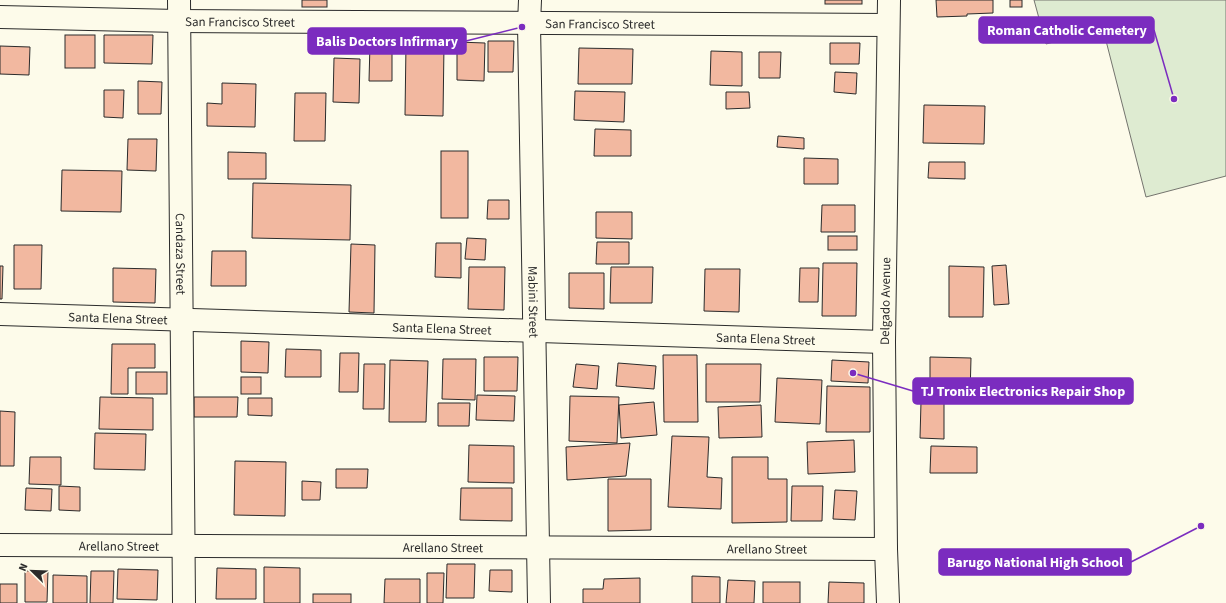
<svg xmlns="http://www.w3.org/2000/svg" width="1226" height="603" viewBox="0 0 1226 603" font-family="'Source Sans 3',sans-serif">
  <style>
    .green { fill: #deebd1; stroke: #74746e }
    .building { fill: #f2b8a0; stroke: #2b2b2b }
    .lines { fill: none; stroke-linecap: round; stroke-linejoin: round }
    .street-casing { stroke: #2b2b2b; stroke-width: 24 }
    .primary-casing { stroke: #2b2b2b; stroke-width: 24 }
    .street { stroke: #fdfbea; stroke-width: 22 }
    .primary { stroke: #fdfbea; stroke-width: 22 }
    .labels { text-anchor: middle; stroke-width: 3; stroke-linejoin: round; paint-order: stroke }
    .street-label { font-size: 13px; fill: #2b2b2b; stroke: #fdfbea }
    .leader { fill: none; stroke: #7b2cbf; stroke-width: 1.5 }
    .callout-dot { fill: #7b2cbf; stroke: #fdfbea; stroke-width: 1.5 }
    .callout { fill: #7b2cbf; stroke: #7b2cbf; stroke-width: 1.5 }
    .callout-label { font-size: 14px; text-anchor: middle; font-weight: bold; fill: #fff }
  </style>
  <rect width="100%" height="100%" fill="#fdfbea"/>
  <!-- green -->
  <polygon class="green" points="1034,0 1226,0 1226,176 1146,197 1103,29 1046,44"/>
  <!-- building -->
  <g class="building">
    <rect x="302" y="0" width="25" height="7"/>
    <rect x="825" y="0" width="37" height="4"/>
    <polygon points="936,0 993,0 993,13 967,14 967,16 937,17"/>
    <rect x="1010" y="0" width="12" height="7"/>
    <rect x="65" y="35" width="30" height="33"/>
    <polygon points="104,35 153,35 152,64 104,63"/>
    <polygon points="488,41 514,41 513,72 488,72"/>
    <polygon points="457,42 485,43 484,81 457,80"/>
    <polygon points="830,43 860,43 859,64 830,64"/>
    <polygon points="370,44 392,45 392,81 369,81"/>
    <polygon points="406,44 444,45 443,116 405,115"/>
    <polygon points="0,46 30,47 29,75 0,74"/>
    <polygon points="579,48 633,49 632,84 578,84"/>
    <polygon points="711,51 742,52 742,86 710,85"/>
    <polygon points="759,52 781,52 780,78 759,78"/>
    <polygon points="334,58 360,59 359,103 333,102"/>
    <polygon points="835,72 857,73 856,94 834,92"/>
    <polygon points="138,81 162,82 161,114 138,114"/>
    <polygon points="222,83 256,84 255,127 207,126 207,103 222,104"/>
    <polygon points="104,90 124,90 123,118 104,117"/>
    <polygon points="575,91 625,92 624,122 574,120"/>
    <polygon points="726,92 749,92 750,108 726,109"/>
    <polygon points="295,93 326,93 325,141 294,141"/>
    <polygon points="924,105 985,106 984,144 923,143"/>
    <polygon points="595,129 631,130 631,156 594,156"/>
    <polygon points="778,136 804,138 804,149 777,147"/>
    <polygon points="128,139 157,139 156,171 127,170"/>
    <rect x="441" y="151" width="27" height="67"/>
    <polygon points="228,152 266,153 266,179 228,179"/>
    <polygon points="804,158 838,159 838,184 804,184"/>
    <polygon points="929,162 965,162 965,179 928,178"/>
    <polygon points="62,170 122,171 121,212 61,211"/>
    <polygon points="253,183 351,185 350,240 252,238"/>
    <polygon points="488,200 509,200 509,219 487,219"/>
    <polygon points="822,205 855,205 855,232 821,232"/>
    <polygon points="596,212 632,212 632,239 596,238"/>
    <rect x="828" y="236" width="29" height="14"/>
    <polygon points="467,238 486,239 485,260 465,259"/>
    <polygon points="597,242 629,242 629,264 596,264"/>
    <polygon points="436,243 461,243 461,278 435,277"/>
    <polygon points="351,244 375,245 374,313 349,312"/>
    <polygon points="14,245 42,245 41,289 14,289"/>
    <polygon points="212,251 246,251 246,286 211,286"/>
    <polygon points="823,263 857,263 856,316 822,316"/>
    <polygon points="1006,265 1009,304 994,305 992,266"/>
    <polygon points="0,266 3,266 2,299 0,299"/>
    <polygon points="949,266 984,267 983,317 949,317"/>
    <polygon points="469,267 505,267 504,310 468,309"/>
    <polygon points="611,267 653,267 652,303 610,303"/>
    <polygon points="113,268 156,269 155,303 113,302"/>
    <polygon points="800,268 819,268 818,302 799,302"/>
    <polygon points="705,269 740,269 739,312 704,311"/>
    <polygon points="569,273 604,273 604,309 569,308"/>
    <polygon points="241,341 269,342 268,373 241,372"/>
    <polygon points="112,344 155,344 155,368 128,368 128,394 111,394"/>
    <polygon points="286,349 321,350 321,377 285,377"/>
    <polygon points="340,353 359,353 358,392 339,392"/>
    <polygon points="663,355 697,355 698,422 664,422"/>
    <polygon points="484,357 518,357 517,391 484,391"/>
    <polygon points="930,357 971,358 970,396 930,395"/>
    <polygon points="443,359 476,359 475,400 442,399"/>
    <polygon points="390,360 428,361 426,422 389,422"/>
    <polygon points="832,360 869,362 868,383 831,381"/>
    <polygon points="618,363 656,366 654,389 616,386"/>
    <polygon points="364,364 385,364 384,409 363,409"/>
    <polygon points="576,364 599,366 597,389 573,387"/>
    <polygon points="706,364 761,364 760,402 706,402"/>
    <rect x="136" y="372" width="31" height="22"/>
    <rect x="241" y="377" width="20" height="17"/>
    <polygon points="777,378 822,380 820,424 775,422"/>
    <polygon points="827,386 870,387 870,432 826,432"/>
    <polygon points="477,395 515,396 514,421 476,420"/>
    <polygon points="570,396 619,397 617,443 569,441"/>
    <polygon points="100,397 153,398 153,430 99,429"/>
    <polygon points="194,397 238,397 237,417 194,417"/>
    <polygon points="248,398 272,398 272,416 248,415"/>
    <polygon points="654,402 657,435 621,438 619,405"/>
    <polygon points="921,402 944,402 944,439 920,438"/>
    <polygon points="438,403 470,403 469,426 438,426"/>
    <polygon points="761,405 762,437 719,438 718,407"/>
    <polygon points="0,411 15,412 14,466 0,466"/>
    <polygon points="95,433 146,434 145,470 94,469"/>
    <polygon points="672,436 709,437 707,477 722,478 721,509 668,507"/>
    <polygon points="854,440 855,472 808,474 807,442"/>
    <polygon points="630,443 626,476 567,480 566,447"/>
    <polygon points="469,445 514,446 514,483 468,482"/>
    <polygon points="931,446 977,447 977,473 930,473"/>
    <polygon points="30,457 61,457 61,485 29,484"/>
    <polygon points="732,457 768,457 768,479 787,479 787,522 732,523"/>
    <polygon points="235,461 286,462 285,516 234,515"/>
    <polygon points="336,469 368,469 367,488 336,488"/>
    <polygon points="608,479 651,479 651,530 608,531"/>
    <polygon points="302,481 321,482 320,500 302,500"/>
    <polygon points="59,486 80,487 80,511 59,510"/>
    <polygon points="792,486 823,486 822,521 791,521"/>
    <polygon points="26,488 52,489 51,511 25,510"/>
    <polygon points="461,488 512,488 512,521 460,520"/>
    <polygon points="835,490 857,491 855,520 833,519"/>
    <polygon points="447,564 475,564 474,598 446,598"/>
    <polygon points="264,567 300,568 300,603 264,603"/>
    <polygon points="217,568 256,569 256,599 216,599"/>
    <polygon points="118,569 158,570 157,600 117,599"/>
    <polygon points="48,570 47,602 25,602 25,571"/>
    <polygon points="490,570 512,570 512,592 489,591"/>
    <polygon points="91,571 114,571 113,603 90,603"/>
    <polygon points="427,573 444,573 443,603 427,603"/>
    <polygon points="53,575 87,576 87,603 53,603"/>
    <polygon points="692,576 720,577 720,603 692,603"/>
    <polygon points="640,578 640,603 583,603 583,589 603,589 604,579"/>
    <polygon points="385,579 420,579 420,603 384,603"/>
    <polygon points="728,580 755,581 754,603 726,603"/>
    <rect x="763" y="582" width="37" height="21"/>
    <polygon points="829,582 864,583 864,603 828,603"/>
    <rect x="0" y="584" width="17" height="19"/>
    <rect x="313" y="594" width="38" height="9"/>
  </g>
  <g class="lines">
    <!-- street casing -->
    <g class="street-casing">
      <g id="street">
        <path id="s1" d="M179,0L184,603"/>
        <path id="s2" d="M530,0L529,24L539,603"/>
        <path id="s3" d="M0,17L178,21L888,25"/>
        <path id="s4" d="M0,314L884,342"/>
        <path id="s5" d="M0,545L886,549"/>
      </g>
    </g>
    <!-- primary casing -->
    <g class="primary-casing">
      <g id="primary">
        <path id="s6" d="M888,603L886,549L884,342L889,0"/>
      </g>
    </g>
    <!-- street -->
    <use href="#street" class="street"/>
    <!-- primary -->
    <use href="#primary" class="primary"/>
  </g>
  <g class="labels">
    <!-- street labels -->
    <g class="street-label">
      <text dy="5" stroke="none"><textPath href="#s3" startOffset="240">San Francisco Street</textPath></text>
      <text dy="5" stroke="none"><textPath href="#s3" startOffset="600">San Francisco Street</textPath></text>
      <text dy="5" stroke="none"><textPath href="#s1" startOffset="254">Candaza Street</textPath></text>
      <text dy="5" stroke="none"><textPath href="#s2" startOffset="302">Mabini Street</textPath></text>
      <text dy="5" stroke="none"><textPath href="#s6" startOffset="302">Delgado Avenue</textPath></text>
      <text dy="5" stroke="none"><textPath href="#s4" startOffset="118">Santa Elena Street</textPath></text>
      <text dy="5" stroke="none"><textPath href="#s4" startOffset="442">Santa Elena Street</textPath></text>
      <text dy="5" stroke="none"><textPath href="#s4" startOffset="766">Santa Elena Street</textPath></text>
      <text dy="5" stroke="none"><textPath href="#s5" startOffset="119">Arellano Street</textPath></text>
      <text dy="5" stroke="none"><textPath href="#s5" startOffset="443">Arellano Street</textPath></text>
      <text dy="5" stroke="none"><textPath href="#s5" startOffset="767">Arellano Street</textPath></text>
    </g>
  </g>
  <!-- callouts -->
  <path class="leader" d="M1174 99L1154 30M522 27L466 41M853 373L913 391M1201 526L1131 562"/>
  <g class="callout-dot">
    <circle cx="1174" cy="99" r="4"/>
    <circle cx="522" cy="27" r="4"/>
    <circle cx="853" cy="373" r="4"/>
    <circle cx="1201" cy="526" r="4"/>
  </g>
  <g class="callout">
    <rect x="979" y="17" width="175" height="26" rx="4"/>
    <rect x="308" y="28" width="158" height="26" rx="4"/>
    <rect x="913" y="378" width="220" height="26" rx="4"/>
    <rect x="939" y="549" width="192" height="26" rx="4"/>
  </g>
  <g class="callout-label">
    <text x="1067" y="35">Roman Catholic Cemetery</text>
    <text x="387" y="46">Balis Doctors Infirmary</text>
    <text x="1023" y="396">TJ Tronix Electronics Repair Shop</text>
    <text x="1035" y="567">Barugo National High School</text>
  </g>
  <!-- north arrow -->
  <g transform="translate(32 571) rotate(293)" stroke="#fdfbea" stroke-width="3" paint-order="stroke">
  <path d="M0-3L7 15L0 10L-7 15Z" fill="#2b2b2b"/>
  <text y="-6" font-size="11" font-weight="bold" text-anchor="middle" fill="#2b2b2b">N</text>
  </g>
</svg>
